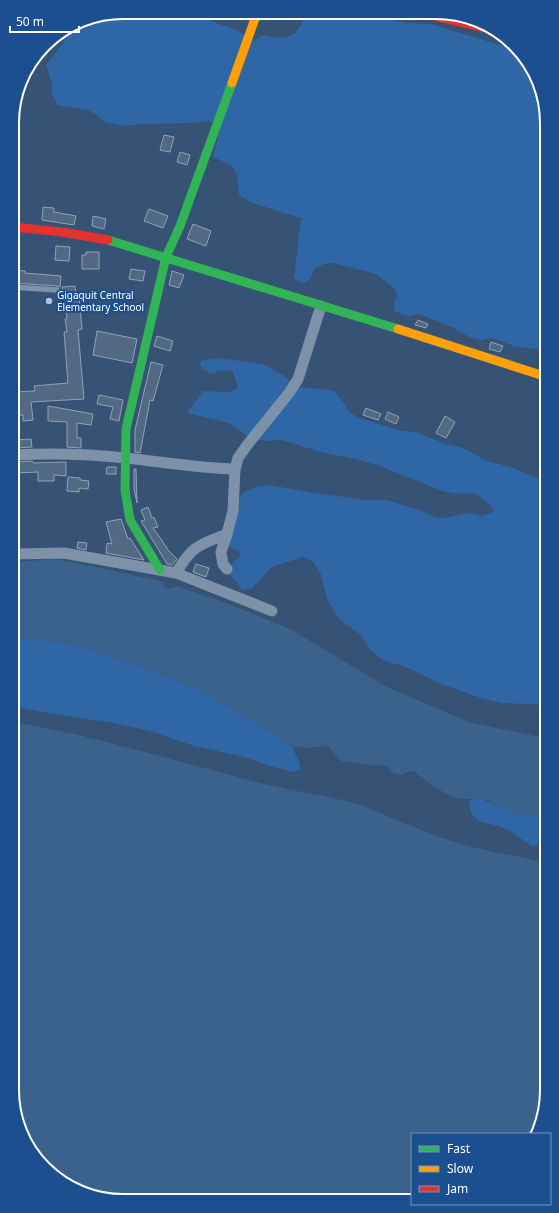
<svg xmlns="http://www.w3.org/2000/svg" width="559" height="1213" viewBox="0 0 559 1213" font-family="'Noto Sans',sans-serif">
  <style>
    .green { fill: #2f66a5 }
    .water { fill: #3b618d }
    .building { fill: #526984; stroke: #92a2b6 }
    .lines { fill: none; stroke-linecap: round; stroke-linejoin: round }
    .lane { stroke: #7d92a8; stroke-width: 5.5 }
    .street { stroke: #7d92a8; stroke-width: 11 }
    .fast { stroke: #30b455; stroke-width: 9 }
    .slow { stroke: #ff9f0a; stroke-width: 9 }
    .jam { stroke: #e5322d; stroke-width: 9 }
    .poi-dot { fill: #b9c2ce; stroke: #1b4f8f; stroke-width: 1.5 }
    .labels { text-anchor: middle; stroke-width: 4; stroke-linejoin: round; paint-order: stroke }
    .poi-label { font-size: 10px; fill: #fff; stroke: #1b4f8f; text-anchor: start }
    .rim { fill: none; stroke: #fff; stroke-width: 2 }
  </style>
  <rect width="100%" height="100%" fill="#365274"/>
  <!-- green -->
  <g class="green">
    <path d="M123,12C138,12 152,17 168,17L171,12H195L219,24L237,30L254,41L262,35C268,36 275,38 282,38C294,37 303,27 303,15L305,13L381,14L390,19L407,23L430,24L500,45L514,47L543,94L544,348L535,349L514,346L491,338L481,340L471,338L454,328L419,314L409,316L403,315L395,311L394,303L397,295L394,288L376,274L333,263L324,264L314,269L310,279L304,284L294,278L301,218L252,203L239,195C237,168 237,167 213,157L221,125L209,121L193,123L142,124L123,126L104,122L97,115L88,110L57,105L52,93V84L46,65L64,42L62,32L81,20Z"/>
    <polygon points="218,358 263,364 283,375 295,386 334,391 345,404 349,412 359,418 402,431 416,432 448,445 463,448 485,460 514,468 545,482 545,705 501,703 481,698 439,683 404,666 384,661 369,649 361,635 339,619 328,601 320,572 313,562 303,557 272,567 252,588 242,591 239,585 228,573 230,565 240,557 240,552 228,546 233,519 240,498 243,493 256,487 270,485 314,493 368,500 386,500 420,510 436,518 444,518 470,513 482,516 493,512 492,507 475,493 459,494 442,491 380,466 356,459 321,452 281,440 267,441 250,438 229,423 187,413 203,391 230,392 238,387 232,370 219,371 210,374 201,367 200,361"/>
    <path d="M14,637L71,644L109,656L121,661L140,666L183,683L212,697L293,746C294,755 301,761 300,770L293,772L274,767L244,757L194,746L154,732L114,723L53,714L14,707Z"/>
    <path d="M479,799C501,803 523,822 546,816V839L533,847C523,841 515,833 504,828C486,821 469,825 469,800Z"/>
  </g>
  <!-- water -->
  <g class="water">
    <path d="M57,559L156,580L163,582L165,588L170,589L177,586L229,604L292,630L387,687L469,722L545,738L546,816C530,820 514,812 499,806C495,804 492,801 488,800C476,798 464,801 452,796C438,791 425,780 414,771L407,772L401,775L392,772L386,765L375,766L341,761L328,746L304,748L293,746L212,697L183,683L140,666L121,661L109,656L71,644L14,637V562Z"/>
    <path d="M14,722C95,736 173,760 252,781C286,790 320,794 353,803C372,808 390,818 409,825C428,833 447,840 466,845C492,853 519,856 546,863L547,1097L533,1134H412V1197L102,1199L50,1173L16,1119Z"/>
  </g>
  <!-- building -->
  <g class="building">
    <polygon points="164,135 174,137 170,152 160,150"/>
    <polygon points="180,152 190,155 187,165 177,162"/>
    <polygon points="43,207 54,208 54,212 76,216 74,225 42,220"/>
    <polygon points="149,209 168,216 163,228 144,221"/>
    <polygon points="93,216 106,219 104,229 92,226"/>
    <polygon points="193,224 211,231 206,246 187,239"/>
    <polygon points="56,246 70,247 69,261 55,260"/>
    <polygon points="86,252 99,252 99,269 82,269 82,255 86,255"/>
    <polygon points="131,269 145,271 143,281 129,279"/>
    <polygon points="13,270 25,271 25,273 61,276 60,287 57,286 13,283"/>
    <polygon points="172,271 184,275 179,288 169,285"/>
    <polygon points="75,286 76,298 79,298 82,329 78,330 84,399 31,402 33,420 23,421 23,415 13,416 13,392 35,391 34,386 68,383 64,332 67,332 65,319 67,319 65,298 63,298 62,287"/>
    <polygon points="418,320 428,324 426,328 415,325"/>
    <polygon points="97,331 137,339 132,363 93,355"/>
    <polygon points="157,336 173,341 170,351 154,346"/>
    <polygon points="491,342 503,346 500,352 489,349"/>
    <polygon points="151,362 163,365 153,401 150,400 140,453 135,452 135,430"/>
    <polygon points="99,395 123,400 119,421 110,419 113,407 97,404"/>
    <polygon points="48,406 93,414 91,425 77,423 77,438 81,438 81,448 67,447 67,422 48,421"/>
    <polygon points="366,408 381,414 378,420 363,415"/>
    <polygon points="388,412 399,417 396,424 385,419"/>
    <polygon points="445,416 455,422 446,438 436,433"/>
    <polygon points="31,439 32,447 13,448 13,440"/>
    <polygon points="32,461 33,463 66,462 66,476 54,475 54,481 38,481 38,472 14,473 14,462"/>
    <polygon points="107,467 116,467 116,474 106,474"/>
    <polygon points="134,469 136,469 137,503 134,489"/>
    <polygon points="68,477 80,478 80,480 89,481 88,489 79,488 79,492 67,491"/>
    <polygon points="148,507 152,518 154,517 158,527 153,528 163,542 168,550 177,559 172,565 167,564 141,521 145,520 141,510"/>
    <polygon points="121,519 128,539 130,538 144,560 106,553 107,543 112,544 106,522"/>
    <polygon points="78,542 87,543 86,550 77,548"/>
    <polygon points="196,564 209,568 206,577 193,572"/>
  </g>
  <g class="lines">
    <!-- lane -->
    <polyline class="lane" points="13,287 57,290"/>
    <!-- street -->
    <g class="street">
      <path d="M13,455C51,453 89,454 126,458C163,462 199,468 235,469"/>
      <polyline points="14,554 64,553 176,573 272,611"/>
      <polyline points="227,569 223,564 221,552 227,534 233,511 235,469 238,458 248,444 289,393 298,379 321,306"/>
      <path d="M176,573C192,546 198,545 227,534"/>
    </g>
    <!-- fast -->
    <g class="fast">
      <polyline points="108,240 398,329"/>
      <polyline points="160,570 130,520 125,490 126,429 166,257 180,226 232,83"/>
    </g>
    <!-- slow -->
    <g class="slow">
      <polyline points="232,83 257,13"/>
      <polyline points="398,329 544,376"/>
    </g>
    <!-- jam -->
    <g class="jam">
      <polyline points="426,14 486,28"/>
      <polyline points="13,227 62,232 108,240"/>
    </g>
  </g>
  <!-- markers -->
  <circle class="poi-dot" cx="49" cy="301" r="4"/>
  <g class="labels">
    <!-- poi labels -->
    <g class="poi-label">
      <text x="57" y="299">Gigaquit Central<tspan x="57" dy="12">Elementary School</tspan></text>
    </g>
  </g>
  <!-- crop -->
  <path d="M0 0H559V1213H0ZM123 19H436A104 104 0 0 1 540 123V1090A104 104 0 0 1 436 1194H123A104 104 0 0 1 19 1090V123A104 104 0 0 1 123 19Z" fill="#1b4f8f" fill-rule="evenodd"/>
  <path class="rim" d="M123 19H436A104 104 0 0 1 540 123V1090A104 104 0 0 1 436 1194H123A104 104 0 0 1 19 1090V123A104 104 0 0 1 123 19Z"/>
  <!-- legend -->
  <rect x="411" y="1133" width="140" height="72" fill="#1b4f8f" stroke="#7695bc"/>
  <rect x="419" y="1146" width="20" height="6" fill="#30b455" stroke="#7695bc"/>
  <text x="447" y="1153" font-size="12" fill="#ffffff">Fast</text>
  <rect x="419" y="1166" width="20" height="6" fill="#ff9f0a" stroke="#7695bc"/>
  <text x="447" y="1173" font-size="12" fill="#ffffff">Slow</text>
  <rect x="419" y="1186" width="20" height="6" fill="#e5322d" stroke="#7695bc"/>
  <text x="447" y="1193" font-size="12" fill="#ffffff">Jam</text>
  <!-- scale -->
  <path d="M10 26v6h69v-6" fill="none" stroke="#ffffff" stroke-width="2"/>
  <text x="16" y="26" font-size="12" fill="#ffffff" stroke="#1b4f8f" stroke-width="3" paint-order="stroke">50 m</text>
</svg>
